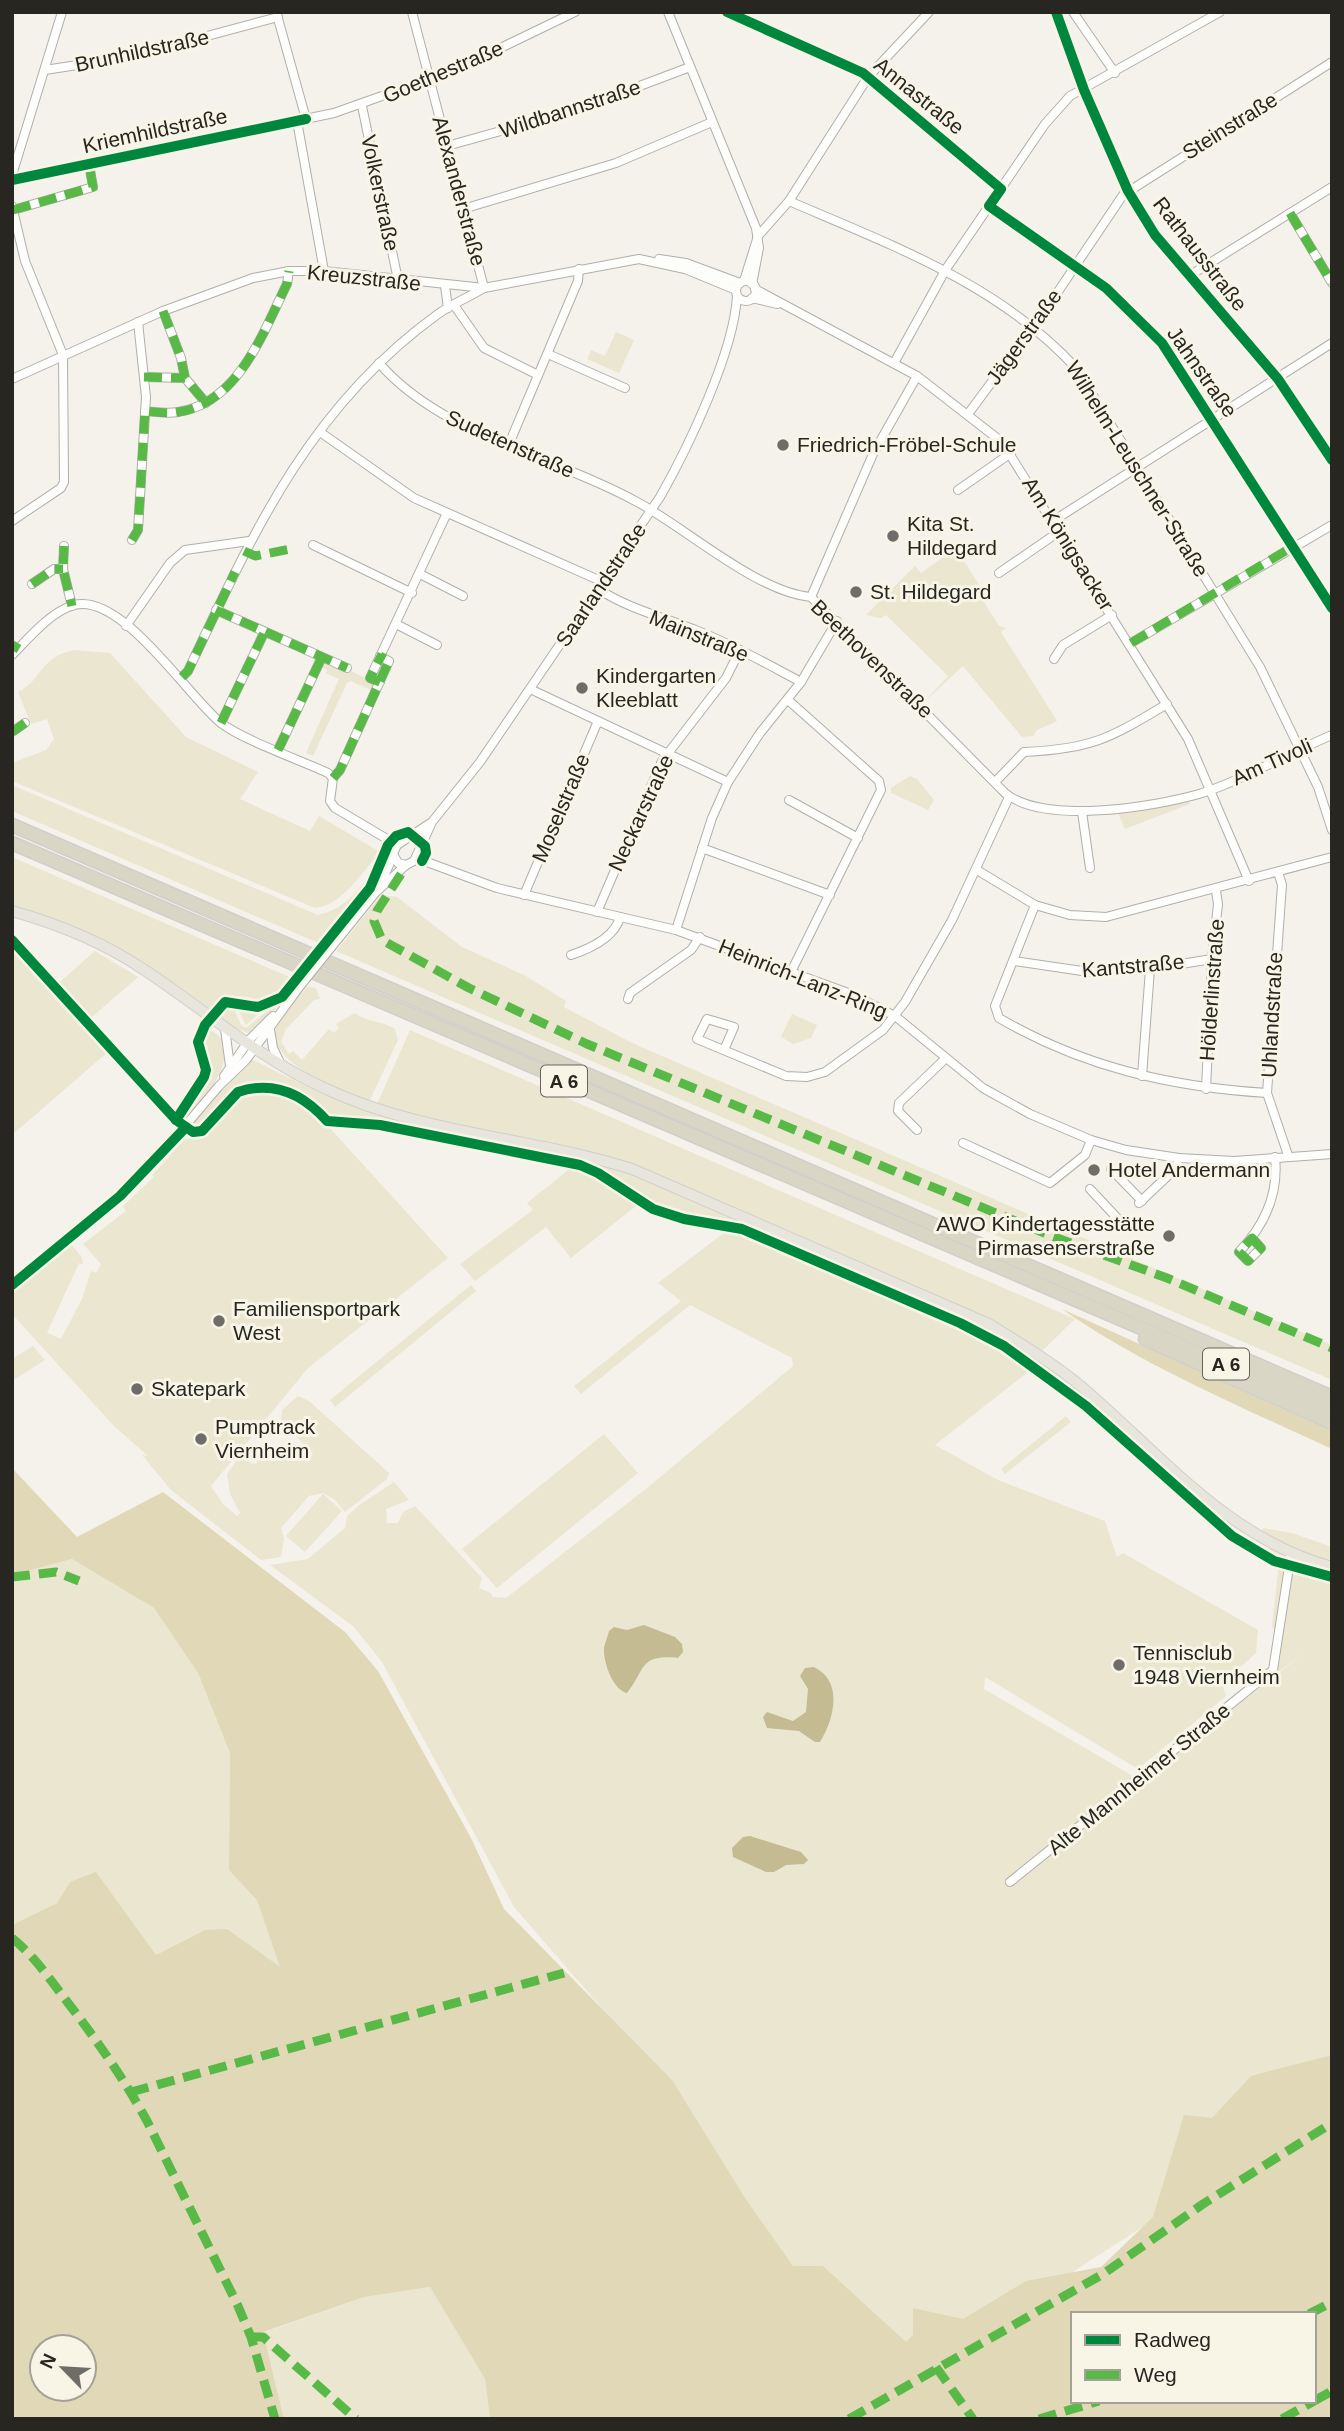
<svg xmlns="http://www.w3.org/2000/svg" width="1344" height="2431" viewBox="0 0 1344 2431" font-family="Arial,sans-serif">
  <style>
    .green { fill: #ebe6d0 }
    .forest { fill: #e0d8b6; fill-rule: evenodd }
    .water { fill: #c4bb92 }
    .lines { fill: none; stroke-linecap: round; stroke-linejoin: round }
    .minor-casing { stroke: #b1afaa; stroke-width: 10 }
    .major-casing { stroke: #d0cfcb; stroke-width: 12 }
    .highway-casing { stroke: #d0cfcb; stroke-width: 15 }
    .minor { stroke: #fdfdfc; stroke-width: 8 }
    .major { stroke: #e7e5dc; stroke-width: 10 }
    .highway { stroke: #d9d6c6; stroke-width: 12 }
    .minor-bridge-casing { stroke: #b1afaa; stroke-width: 10; stroke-linecap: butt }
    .minor-bridge { stroke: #fdfdfc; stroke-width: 8 }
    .quiet { stroke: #58b947; stroke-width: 9; stroke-dasharray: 18 9; stroke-linecap: butt }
    .cycleway-casing { stroke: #f8f5e7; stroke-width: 15 }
    .cycleway { stroke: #00873e; stroke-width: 10 }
    .poi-dot { fill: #6f6d68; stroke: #f8f5e7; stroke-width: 2.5 }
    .labels { text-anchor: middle; stroke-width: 6; stroke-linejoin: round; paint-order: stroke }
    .shield { fill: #f8f5e7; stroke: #66645c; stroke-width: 2 }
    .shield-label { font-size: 19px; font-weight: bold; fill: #272621 }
    .street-label { font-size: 21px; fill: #272621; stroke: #f8f5e7 }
    .poi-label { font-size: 21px; fill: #272621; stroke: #f8f5e7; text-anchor: start }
  </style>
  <rect width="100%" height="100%" fill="#f4f2eb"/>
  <!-- green -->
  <g class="green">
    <polygon points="616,332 634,340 619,373 587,359 591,350 605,356"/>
    <polygon points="956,548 981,588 977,591 999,626 1006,628 1001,632 1057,721 1037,730 1033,736 1022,737 963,666 925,701 948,676 886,615 881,618 866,615 915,566 921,573"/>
    <path d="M74,650L110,653L186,737L258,772L240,799L310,831L319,816L380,852C362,872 343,905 315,908L12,781V763L46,750L54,739L47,719L31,724L18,692C43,679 40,657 74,650Z"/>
    <polygon points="324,664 345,672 347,669 375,683 373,691 351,681 347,683 313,756 306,753 339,679 326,673 327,670 321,667"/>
    <polygon points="910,776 917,779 934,800 928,810 891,793 891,788"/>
    <path d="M12,785L318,915C348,908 362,887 377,861L381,863L369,886L323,945L12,811Z"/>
    <polygon points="1189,802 1190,804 1125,829 1118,813"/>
    <path d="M12,857L294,979C264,1016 267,995 231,996L213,1011C151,966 87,926 12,907Z"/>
    <polygon points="381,895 397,897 462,947 526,976 566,1001 564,1007 632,1043 1332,1345 1332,1380 336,951"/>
    <polygon points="15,947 53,988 95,951 138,977 85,1023 109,1051 12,1135 12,949"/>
    <path d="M307,987L316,988L320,999L314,1000L286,1029L281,1042L289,1054L293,1051L302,1060L329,1029L334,1033L339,1028L336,1024L355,1013C368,1023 381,1020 395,1029L398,1040L370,1100C346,1098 274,1062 275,1036C275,1016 296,1000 307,987Z"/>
    <polygon points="287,995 271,1014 248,1033 233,1027 217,1013 225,1005 232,1004 241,1025 246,1028"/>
    <polygon points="234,1002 265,1008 246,1025"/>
    <polygon points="792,1014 817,1025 811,1038 793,1044 781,1037"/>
    <path d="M207,1027C212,1032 221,1036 223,1041C234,1063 200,1109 184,1122L181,1119L207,1075L201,1039Z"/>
    <path d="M410,1030L1075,1319L1042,1351L737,1225L675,1215L642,1201L571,1258L546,1227L475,1281L460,1264L533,1210L527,1203L577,1163L369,1122L331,1120L305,1096L272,1085L239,1089L229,1096L202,1127L193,1126C199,1110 237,1067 253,1060L320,1093L373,1113Z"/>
    <polygon points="257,1091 285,1093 309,1105 448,1258 308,1368 211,1486 223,1504 237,1516 240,1513 230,1494 227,1474 243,1452 250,1463 256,1464 265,1444 306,1460 311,1457 313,1453 281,1422 282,1410 298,1396 309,1401 389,1473 387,1479 345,1512 334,1499 323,1493 309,1496 281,1528 284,1538 281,1557 261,1560 171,1490 142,1455 148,1456 114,1426 12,1314 12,1288 65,1245 72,1245 82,1258 83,1265 79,1263 47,1333 61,1339 82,1299 91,1271 96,1273 101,1264 83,1244 126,1211 123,1206 154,1177 152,1175 184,1140 205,1133 240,1093"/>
    <path d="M729,1229L960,1327L1033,1368L935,1445L998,1480L1105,1521L1117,1557L1123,1553L1258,1630L1256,1653L1222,1684L1226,1696L1138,1769L985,1677L984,1689L1138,1779L1142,1780L1304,1653L1269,1679C1279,1662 1283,1642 1272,1626L1278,1572L1262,1528L1292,1533L1332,1547V2105L863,2407L646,2059L514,1907L382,1662L354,1627L270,1565L308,1559L345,1528L347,1516L358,1506L394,1482L409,1500L386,1509L387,1523H398L403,1512L415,1506L482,1578L479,1588L491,1593L493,1597L506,1598L647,1488L793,1366L792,1358L690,1305L581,1394L574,1386L681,1301L658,1283Z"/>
    <polygon points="471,1285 476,1291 335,1407 330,1400"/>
    <polygon points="33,1346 45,1360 12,1381 12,1359"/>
    <polygon points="1066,1416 1071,1422 1005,1474 1001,1469"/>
    <polygon points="604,1434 638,1473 497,1588 462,1549"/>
    <polygon points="323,1494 342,1511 305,1552 286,1536"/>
    <polygon points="72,1559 154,1608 198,1673 230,1753 229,1869 257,1900 281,1968 205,1930 156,1955 70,1882 57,1903 12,1925 12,1575"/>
    <polygon points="430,2287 485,2379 490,2419 284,2419 265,2342 251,2337 364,2297"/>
  </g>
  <!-- forest -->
  <g class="forest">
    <path d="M1062,1309L1332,1431V1449C1240,1406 1145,1367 1062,1309Z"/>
    <path d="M12,1468L77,1537L163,1492L345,1632L378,1671L471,1838L504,1909L672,2080L745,2198L793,2266H823L906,2342L913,2335V2308L963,2319L1026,2281L1101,2267L1153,2217L1184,2115L1212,2118L1251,2076L1332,2055V2419H490L485,2379L430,2287L364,2297L252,2336L265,2341L284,2419H12V1925L57,1903L70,1882L96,1872L156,1955L205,1930L227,1929L280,1967L257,1900L229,1870L230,1753L198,1673L154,1608L72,1559L12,1575ZM1073,2314H1314V2401H1073ZM42,2347H84V2389H42Z"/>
  </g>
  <!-- water -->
  <g class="water">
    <path d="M644,1625L675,1637L682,1644L683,1652L678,1658C639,1654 646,1669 627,1693C613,1690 603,1662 604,1648C605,1642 608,1636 609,1631L614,1627L627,1630Z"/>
    <path d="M814,1667C843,1681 835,1718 820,1742H815L799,1731L767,1728L763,1717L767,1712L793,1721L806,1712L808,1689L800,1676L805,1668Z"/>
    <polygon points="750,1836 801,1852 808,1860 804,1864 786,1865 774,1872 766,1872 733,1857 732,1848 743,1837"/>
  </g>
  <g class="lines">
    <!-- minor casing -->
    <g class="minor-casing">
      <g id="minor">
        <polyline points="412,12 484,288"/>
        <polyline points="668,12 756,228 759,248 752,284"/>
        <polyline points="727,12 863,73 1001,189"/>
        <polyline points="1056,12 1084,90 1128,191 1155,235 1278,379 1332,460"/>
        <polyline points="1073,12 1115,73"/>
        <polyline points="277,15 306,119"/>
        <polyline points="45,70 129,57 278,17"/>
        <polyline points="362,106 398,280"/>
        <polyline points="297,121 324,271"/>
        <polyline points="447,146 576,110 690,67"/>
        <polyline points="12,175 62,12"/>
        <polyline points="12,180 334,113 455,70 575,12"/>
        <path d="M789,201C891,245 999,284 1076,368L1260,667L1318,787L1332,830"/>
        <polyline points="12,206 25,261 63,355 64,482 61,488 12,521"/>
        <polyline points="989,206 1106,288 1162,343 1332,608"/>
        <polyline points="463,209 616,163 712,122"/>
        <polyline points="13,210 93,187 89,164"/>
        <polyline points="1290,213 1332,283"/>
        <polyline points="659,259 686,263 740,283"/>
        <polyline points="1189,276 1332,187"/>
        <polyline points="744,281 758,236 789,201 868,77 929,12"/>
        <circle cx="746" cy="291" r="10"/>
        <polyline points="445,286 448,308"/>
        <polyline points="755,289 917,376 1002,442 1188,739 1249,881"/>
        <polyline points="752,298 777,304"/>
        <polyline points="454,305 484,348 538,375"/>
        <polyline points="163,311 181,358 185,378 206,403"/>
        <polyline points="548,354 625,388"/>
        <path d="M379,363C442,436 557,457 639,503C687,529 757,592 811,597L1005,793C1044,825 1153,807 1199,794C1239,782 1291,752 1332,735"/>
        <polyline points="894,363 946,269 1045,124 1070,96 1220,12"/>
        <polyline points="144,377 185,378"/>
        <polyline points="12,379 163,311 253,278 289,271 324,271 484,288 639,259 685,269 736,290"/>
        <path d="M145,411C156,412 168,414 178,412C239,403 263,332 287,284L289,271"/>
        <polyline points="968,414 1051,302 1123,195 1332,62"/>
        <polyline points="320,432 414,498 603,582"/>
        <polyline points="509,444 578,281 579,269"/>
        <polyline points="958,490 1011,453"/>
        <polyline points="1053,521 1332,343"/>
        <polyline points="132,540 138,530 146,397 138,322"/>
        <polyline points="313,545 412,593"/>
        <polyline points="64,546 63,569 72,606"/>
        <polyline points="999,573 1060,531"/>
        <polyline points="420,574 463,596"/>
        <polyline points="32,584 54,569 63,569"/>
        <path d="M598,589C631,610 664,617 698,631C734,645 767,664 801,682"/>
        <polyline points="811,597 873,454 917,376"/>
        <polyline points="216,610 347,668"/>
        <polyline points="396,624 437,645"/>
        <polyline points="126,626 170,563 185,550 249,541"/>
        <polyline points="1131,643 1332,525"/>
        <path d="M12,655C29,638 50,612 74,605C122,592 189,698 221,723C243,740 300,760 328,773L333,778"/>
        <polyline points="1054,659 1063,645 1112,615"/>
        <path d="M182,677L188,671C253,533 309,407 438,314C452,304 469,297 484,288"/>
        <polyline points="380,682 370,678 447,513"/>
        <polyline points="530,689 728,782"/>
        <polyline points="788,700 879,781 881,790 791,972"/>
        <polyline points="221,723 264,633"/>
        <polyline points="12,732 25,723"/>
        <polyline points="278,750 321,659"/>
        <polyline points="333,778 340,770 389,661 380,656"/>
        <polyline points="333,778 330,801 335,808 397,845"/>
        <path d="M995,782L1024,752C1093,749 1110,738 1167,704"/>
        <polyline points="789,800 858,838"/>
        <polyline points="1082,812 1090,868"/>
        <path d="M432,822L397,845L393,854L398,863L406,865L414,861L432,822L480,762L660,497C688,448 734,352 737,296"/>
        <polyline points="702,848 830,895"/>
        <polyline points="416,858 497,888 676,930 851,994 895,1016 983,1088 1030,1114 1091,1140 1126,1150 1179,1158 1234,1161 1332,1154"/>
        <polyline points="977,870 1035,905 1070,915 1106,917 1332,857"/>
        <polyline points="1278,872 1282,885 1267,1093 1288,1155"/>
        <polyline points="380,885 393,856"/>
        <polyline points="524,895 598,721"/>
        <path d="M1035,905L995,1006L999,1018C1083,1067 1171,1087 1267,1093"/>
        <polyline points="597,912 662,761 726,678 740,650"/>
        <polyline points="676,930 712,818 728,782 760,733 801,682 837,621"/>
        <polyline points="333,945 376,892 406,865"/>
        <path d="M571,955C589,949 615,937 620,917"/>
        <polyline points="1014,961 1089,972 1150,969 1212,959"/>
        <polyline points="628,999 630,993 691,950 700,937"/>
        <polyline points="225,1029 230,1066"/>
        <polyline points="270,1029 273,1048 281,1065"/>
        <polyline points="724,1050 734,1027 707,1019 697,1039 786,1076 807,1077 825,1072 883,1030 905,1002 952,920 1009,797"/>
        <polyline points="224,1076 250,1039 273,1016"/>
        <polyline points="1142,1076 1150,969"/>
        <polyline points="1206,1089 1212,959 1218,904 1216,891"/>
        <polyline points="917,1130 898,1111 899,1103 945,1059"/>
        <polyline points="963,1143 1050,1183 1085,1155 1091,1140"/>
        <polyline points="1111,1169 1142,1201"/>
        <polyline points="1090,1189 1119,1220"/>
        <polyline points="1139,1203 1175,1169 1179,1158"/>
        <path d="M1252,1238L1261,1248L1248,1261L1239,1252C1264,1226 1279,1194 1275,1157"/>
        <polyline points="12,1285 108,1207 152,1165 219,1086 246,1060 300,986"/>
        <polyline points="1010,1882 1273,1670 1291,1554"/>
      </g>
    </g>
    <!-- major casing -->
    <g class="major-casing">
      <path id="major" d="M12,911C58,924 103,942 143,969C204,1009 257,1057 324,1088C421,1134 531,1137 632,1169L989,1324C1021,1344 1053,1363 1082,1387C1160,1454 1230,1540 1332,1567"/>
    </g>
    <!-- highway casing -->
    <g class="highway-casing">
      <g id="highway">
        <polyline points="12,825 1332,1397"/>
        <polyline points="12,843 1332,1410"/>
        <polyline points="1145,1339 1332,1423"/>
      </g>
    </g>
    <!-- minor -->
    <use href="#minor" class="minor"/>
    <!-- major -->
    <use href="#major" class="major"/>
    <!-- highway -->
    <use href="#highway" class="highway"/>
    <!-- minor-bridge casing -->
    <g class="minor-bridge-casing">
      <polyline id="minor-bridge" points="300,986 333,945"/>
    </g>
    <!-- minor-bridge -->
    <use href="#minor-bridge" class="minor-bridge"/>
    <!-- quiet -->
    <g class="quiet">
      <polyline points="13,210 93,187 89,164"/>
      <polyline points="1290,213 1332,283"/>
      <polyline points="163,311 181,358 185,378 206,403"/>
      <polyline points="144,377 185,378"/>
      <path d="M132,540L138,530L145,411C156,412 168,414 178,412C239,403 263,332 287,284L289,271"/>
      <polyline points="64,546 63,569 72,606"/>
      <polyline points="244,551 255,556 295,548"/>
      <polyline points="32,584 54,569 63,569"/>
      <polyline points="216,610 347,668"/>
      <polyline points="1131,643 1292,547"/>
      <polyline points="12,645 19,649"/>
      <polyline points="182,677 188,671 235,572"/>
      <polyline points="380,682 370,678 382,654"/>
      <polyline points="221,723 264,633"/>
      <polyline points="12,732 25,723"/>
      <polyline points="278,750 321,659"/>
      <polyline points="333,778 340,770 389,661 380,656"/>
      <polyline points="401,874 377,911 374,921 382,940 469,988 587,1044 1049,1235 1167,1278 1332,1348"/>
      <polygon points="1252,1238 1261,1248 1248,1261 1239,1252"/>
      <polyline points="12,1577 56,1572 79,1581"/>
      <path d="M12,1938C32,1954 47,1975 62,1995C93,2035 123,2077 147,2121L238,2306L251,2337L275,2419"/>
      <polyline points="131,2092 564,1973"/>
      <polyline points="1309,2314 1332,2302"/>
      <polyline points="251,2337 263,2337 356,2419"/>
      <polyline points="936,2367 973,2419"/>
      <polyline points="1314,2401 1332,2391"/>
      <polyline points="849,2419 1103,2274 1203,2204 1332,2123"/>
      <polyline points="1039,2419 1099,2401"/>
      <polyline points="1282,2419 1314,2401"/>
    </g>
    <!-- cycleway casing -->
    <g class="cycleway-casing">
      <g id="cycleway">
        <polyline points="727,12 863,73 1001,189 989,206 1106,288 1162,343 1332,608"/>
        <polyline points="1056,12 1084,90 1128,191 1155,235 1278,379 1332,460"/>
        <polyline points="12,180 306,119"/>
        <path d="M12,940L176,1120L193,1132L202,1131L238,1092C274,1080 303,1094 327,1121L380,1125L580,1165L598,1173L653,1209L684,1219L742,1229L960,1323L1004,1346L1086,1406L1232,1536L1274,1561L1332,1577"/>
        <polyline points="176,1120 204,1077 206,1070 198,1042 205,1025 225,1002 258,1007 282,997 370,888 388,845 396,836 408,832 425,846 426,853 422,861"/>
        <polyline points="12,1285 120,1196 186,1127"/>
      </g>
    </g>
    <!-- cycleway -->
    <use href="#cycleway" class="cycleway"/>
  </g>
  <!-- markers -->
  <g class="poi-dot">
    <circle cx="783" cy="445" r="7"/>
    <circle cx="893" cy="536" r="7"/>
    <circle cx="856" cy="592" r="7"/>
    <circle cx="582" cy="688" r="7"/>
    <circle cx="1094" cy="1170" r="7"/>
    <circle cx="1169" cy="1236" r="7"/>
    <circle cx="219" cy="1321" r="7"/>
    <circle cx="137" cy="1389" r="7"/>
    <circle cx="201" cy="1439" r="7"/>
    <circle cx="1119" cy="1665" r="7"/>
  </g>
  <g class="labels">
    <!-- shield labels -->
    <g class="shield">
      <rect x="541" y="1065.5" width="46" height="31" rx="5"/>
      <rect x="1203" y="1348.5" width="46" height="31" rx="5"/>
    </g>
    <g class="shield-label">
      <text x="564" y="1088">A 6</text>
      <text x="1226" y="1371">A 6</text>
    </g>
    <!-- street labels -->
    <g class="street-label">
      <text transform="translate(142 51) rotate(-12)" y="7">Brunhildstraße</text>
      <text transform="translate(443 72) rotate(-23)" y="7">Goethestraße</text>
      <text transform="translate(919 96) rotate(39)" y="7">Annastraße</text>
      <text transform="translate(570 109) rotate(-18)" y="7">Wildbannstraße</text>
      <text transform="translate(1230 126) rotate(-32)" y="7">Steinstraße</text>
      <text transform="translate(155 131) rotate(-12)" y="7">Kriemhildstraße</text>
      <text transform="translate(459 191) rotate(75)" y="7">Alexanderstraße</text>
      <text transform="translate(380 193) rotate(78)" y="7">Volkerstraße</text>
      <text transform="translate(1200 254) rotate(52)" y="7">Rathausstraße</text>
      <text transform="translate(364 278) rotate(6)" y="7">Kreuzstraße</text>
      <text transform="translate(1024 337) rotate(-54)" y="7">Jägerstraße</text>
      <text transform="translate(1202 372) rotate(55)" y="7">Jahnstraße</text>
      <text transform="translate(510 444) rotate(24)" y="7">Sudetenstraße</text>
      <text transform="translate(1137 469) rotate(58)" y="7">Wilhelm-Leuschner-Straße</text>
      <text transform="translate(1068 544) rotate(58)" y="7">Am Königsacker</text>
      <text transform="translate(601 585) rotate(-56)" y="7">Saarlandstraße</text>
      <text transform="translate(699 636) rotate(22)" y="7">Mainstraße</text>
      <text transform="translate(872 659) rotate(44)" y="7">Beethovenstraße</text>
      <text transform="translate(1272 762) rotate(-24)" y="7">Am Tivoli</text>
      <text transform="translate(561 808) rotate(-67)" y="7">Moselstraße</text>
      <text transform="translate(641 813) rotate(-65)" y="7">Neckarstraße</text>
      <text transform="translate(1133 966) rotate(-5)" y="7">Kantstraße</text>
      <text transform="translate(803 979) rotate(22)" y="7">Heinrich-Lanz-Ring</text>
      <text transform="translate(1212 990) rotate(-86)" y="7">Hölderlinstraße</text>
      <text transform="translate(1272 1015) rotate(-87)" y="7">Uhlandstraße</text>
      <text transform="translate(1139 1779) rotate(-39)" y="7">Alte Mannheimer Straße</text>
    </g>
    <!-- poi labels -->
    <g class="poi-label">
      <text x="797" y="452">Friedrich-Fröbel-Schule</text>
      <text x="907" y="531">Kita St.<tspan x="907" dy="24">Hildegard</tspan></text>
      <text x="870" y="599">St. Hildegard</text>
      <text x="596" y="683">Kindergarten<tspan x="596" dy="24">Kleeblatt</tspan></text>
      <text x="1108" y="1177">Hotel Andermann</text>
      <text x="1155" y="1231" text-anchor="end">AWO Kindertagesstätte<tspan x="1155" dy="24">Pirmasenserstraße</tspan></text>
      <text x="233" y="1316">Familiensportpark<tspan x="233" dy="24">West</tspan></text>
      <text x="151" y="1396">Skatepark</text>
      <text x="215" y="1434">Pumptrack<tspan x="215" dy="24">Viernheim</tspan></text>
      <text x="1133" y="1660">Tennisclub<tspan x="1133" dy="24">1948 Viernheim</tspan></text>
    </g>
  </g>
  <!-- border -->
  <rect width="1344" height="2431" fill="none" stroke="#272621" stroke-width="28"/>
  <!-- legend -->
  <rect x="1071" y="2312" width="245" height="91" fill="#f8f5e7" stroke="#a4a298" stroke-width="2"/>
  <rect x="1085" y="2335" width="35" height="10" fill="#00873e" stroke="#a4a298" stroke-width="2"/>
  <text x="1134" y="2347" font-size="21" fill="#272621">Radweg</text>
  <rect x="1085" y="2370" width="35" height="10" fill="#58b947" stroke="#a4a298" stroke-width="2"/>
  <text x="1134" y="2382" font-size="21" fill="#272621">Weg</text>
  <!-- north arrow -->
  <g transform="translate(63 2368) rotate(295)"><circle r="33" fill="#f8f5e7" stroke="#a4a298" stroke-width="2"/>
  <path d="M0-5L12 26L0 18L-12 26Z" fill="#6f6d68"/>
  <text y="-10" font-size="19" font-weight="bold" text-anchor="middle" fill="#272621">N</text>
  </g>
</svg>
